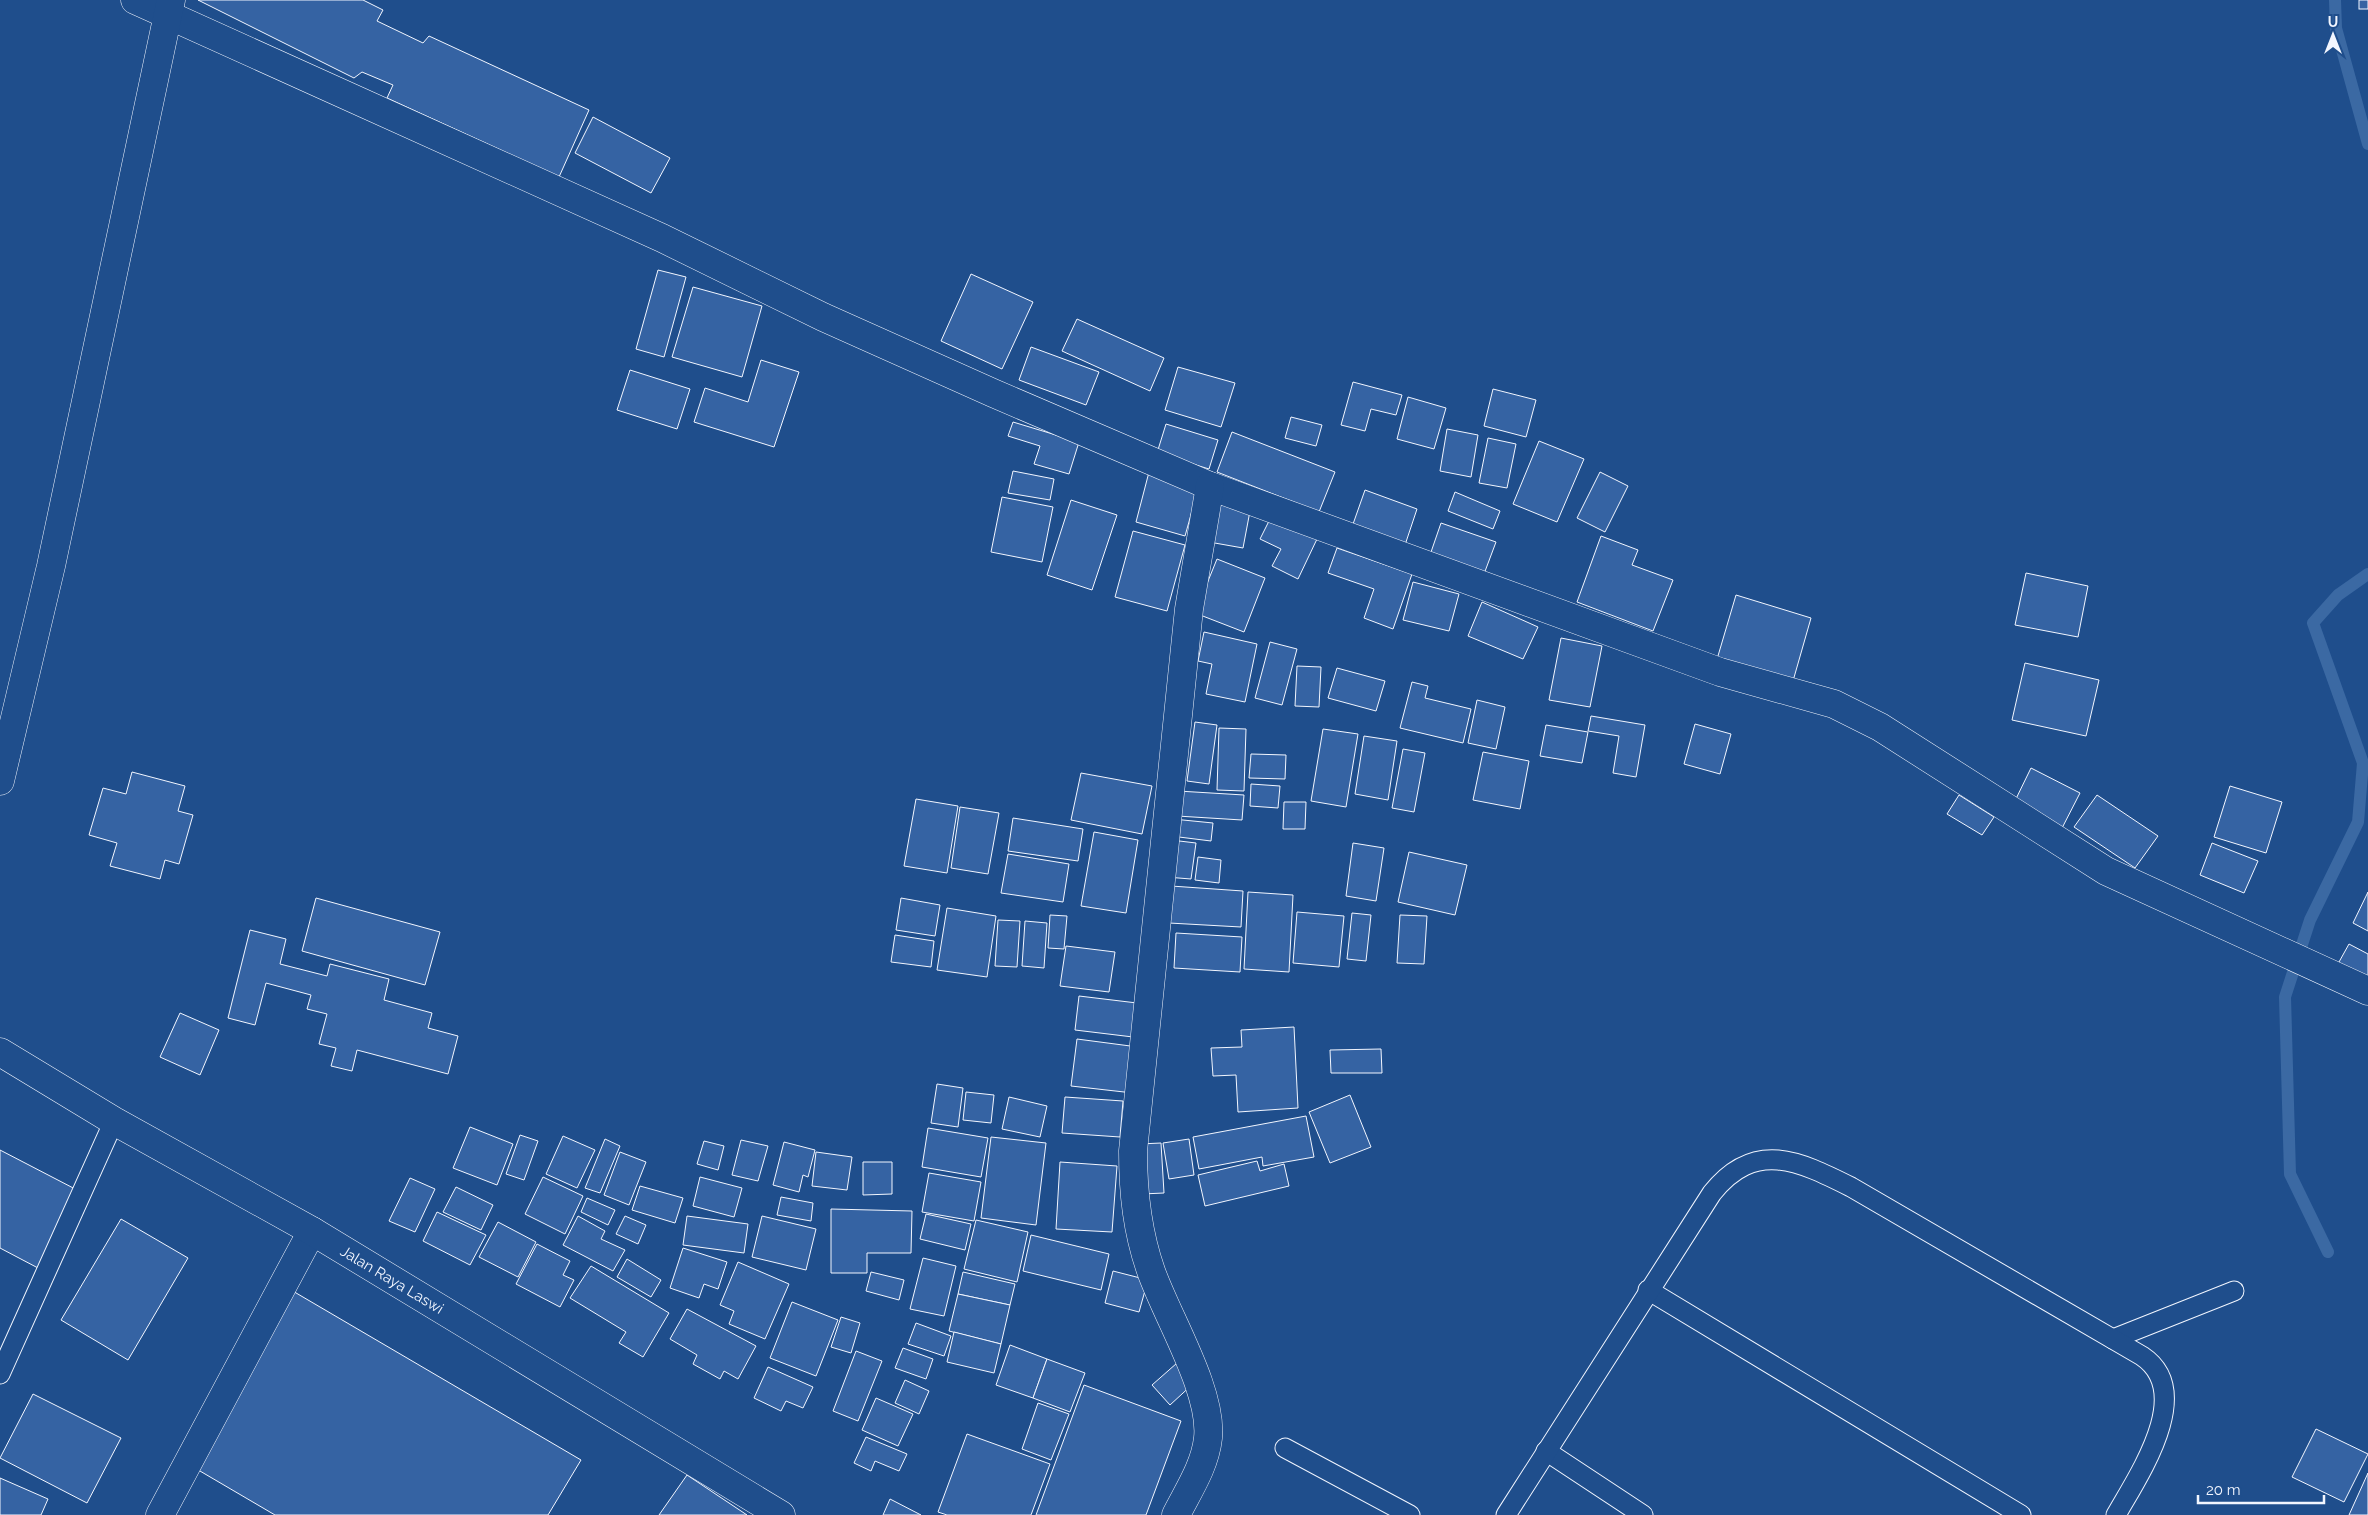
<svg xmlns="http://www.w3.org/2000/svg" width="2368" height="1515" viewBox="0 0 2368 1515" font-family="Raleway,sans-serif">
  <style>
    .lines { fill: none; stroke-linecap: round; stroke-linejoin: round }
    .stream { stroke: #3b69a3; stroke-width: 12 }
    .building { fill: #3563a3; stroke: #f2f6ff }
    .lane-casing { stroke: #f2f6ff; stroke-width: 21 }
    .street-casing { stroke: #f2f6ff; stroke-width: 29 }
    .primary-casing { stroke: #f2f6ff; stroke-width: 29 }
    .lane { stroke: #1f4e8c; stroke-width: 19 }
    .street { stroke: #1f4e8c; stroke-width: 28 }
    .primary { stroke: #1f4e8c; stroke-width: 28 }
    .labels { text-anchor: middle; stroke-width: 4; stroke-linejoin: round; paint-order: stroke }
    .street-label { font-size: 15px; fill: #f2f6ff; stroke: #1f4e8c }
  </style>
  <rect width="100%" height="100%" fill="#1f4e8c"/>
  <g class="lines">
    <!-- stream -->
    <g class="stream">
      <polyline points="2335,0 2336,28 2368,144"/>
      <polyline points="2328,1252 2290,1174 2285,997 2310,920 2358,822 2363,763 2313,623 2338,595 2368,574"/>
    </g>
  </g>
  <!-- building -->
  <g class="building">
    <polygon points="198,0 363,0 383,10 377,21 423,43 429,36 589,110 559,177 387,98 393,85 362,72 354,78"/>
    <rect x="2359" y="0" width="9" height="9"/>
    <polygon points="593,117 670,158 651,193 575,153"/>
    <polygon points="658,270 686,277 664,357 636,349"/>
    <polygon points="971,274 1033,302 1002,369 941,341"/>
    <polygon points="693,287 762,306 742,377 672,357"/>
    <polygon points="1077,319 1164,358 1150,391 1062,351"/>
    <polygon points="1031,347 1099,372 1086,405 1019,380"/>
    <polygon points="761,360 799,372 774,447 694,422 705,388 748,402"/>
    <polygon points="1178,367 1235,383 1221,427 1165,410"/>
    <polygon points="630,370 690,389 677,429 617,410"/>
    <polygon points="1353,382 1402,395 1396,415 1371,409 1365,431 1341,425"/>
    <polygon points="1493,389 1536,400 1526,437 1484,426"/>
    <polygon points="1408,397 1446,408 1434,449 1397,439"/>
    <polygon points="1291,417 1322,425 1316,446 1285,438"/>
    <polygon points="1013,422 1079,442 1069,474 1034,464 1040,446 1008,436"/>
    <polygon points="1166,424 1218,440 1209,469 1157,453"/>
    <polygon points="1447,429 1478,435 1471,477 1440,471"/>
    <polygon points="1232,432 1335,472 1319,512 1217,472"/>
    <polygon points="1488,438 1516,444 1507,488 1479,483"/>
    <polygon points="1539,441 1584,459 1557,522 1513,504"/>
    <polygon points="1013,471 1054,479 1050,500 1008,493"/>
    <polygon points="1149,472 1199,486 1185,536 1136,522"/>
    <polygon points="1600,472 1628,486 1605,532 1577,518"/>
    <polygon points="1365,490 1417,509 1405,545 1352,527"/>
    <polygon points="1455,492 1500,511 1493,529 1448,511"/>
    <polygon points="1002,497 1053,507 1042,562 991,552"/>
    <polygon points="1071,500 1117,515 1092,590 1047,575"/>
    <polygon points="1217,504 1250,511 1243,548 1209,542"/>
    <polygon points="1271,517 1317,539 1298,579 1272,566 1281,549 1260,539"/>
    <polygon points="1441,523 1496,542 1484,574 1430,555"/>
    <polygon points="1133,531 1185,545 1167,611 1115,597"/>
    <polygon points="1601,536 1638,550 1632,565 1673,580 1653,631 1577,602"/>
    <polygon points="1337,548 1412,574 1393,629 1364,618 1374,589 1328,573"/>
    <polygon points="1217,559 1265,578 1244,632 1195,613"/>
    <polygon points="2026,573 2088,586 2078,637 2015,625"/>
    <polygon points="1413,582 1459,594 1449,631 1403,620"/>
    <polygon points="1736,595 1811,618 1791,688 1715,666"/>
    <polygon points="1482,602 1538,627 1523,659 1468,636"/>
    <polygon points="1204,632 1257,644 1245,702 1206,694 1212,664 1198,661"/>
    <polygon points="1561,638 1602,646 1590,707 1549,700"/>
    <polygon points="1270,642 1297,649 1282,705 1255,698"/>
    <polygon points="2025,663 2099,680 2086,736 2012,720"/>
    <polygon points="1297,666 1321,667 1319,707 1295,706"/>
    <polygon points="1337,668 1385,681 1376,711 1328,698"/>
    <polygon points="1412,682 1428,686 1425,698 1471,709 1463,743 1400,728"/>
    <polygon points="1477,700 1505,707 1496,749 1468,743"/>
    <polygon points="1591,716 1645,725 1636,777 1613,773 1619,736 1588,731"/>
    <polygon points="1195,722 1217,725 1209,784 1187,781"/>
    <polygon points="1695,724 1731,734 1720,774 1684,764"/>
    <polygon points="1546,725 1588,732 1582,763 1540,756"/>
    <polygon points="1219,728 1246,729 1244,791 1217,790"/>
    <polygon points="1323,729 1358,734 1346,807 1311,801"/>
    <polygon points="1364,736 1397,741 1388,800 1355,794"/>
    <polygon points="1403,749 1425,753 1414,812 1392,808"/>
    <polygon points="1483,752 1529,761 1520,809 1473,800"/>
    <polygon points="1251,754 1286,755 1285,779 1249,778"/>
    <polygon points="2031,768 2080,793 2060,832 2011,809"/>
    <polygon points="132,772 185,786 178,811 193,815 179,864 165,860 160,879 110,866 117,843 89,835 103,788 126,794"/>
    <polygon points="1081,773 1152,786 1142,834 1071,820"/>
    <polygon points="1251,784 1280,786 1278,808 1250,806"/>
    <polygon points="2230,786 2282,802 2266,853 2214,837"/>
    <polygon points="1178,791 1244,795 1242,820 1177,816"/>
    <polygon points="1959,795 1994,817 1982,835 1947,814"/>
    <polygon points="2097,795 2158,836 2135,868 2074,827"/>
    <polygon points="916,799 958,806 947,873 904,866"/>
    <polygon points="1284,802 1306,802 1305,829 1283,829"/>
    <polygon points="960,807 999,813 988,874 951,868"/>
    <polygon points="1013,818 1083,829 1078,861 1008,851"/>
    <polygon points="1173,819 1213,823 1211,841 1171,836"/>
    <polygon points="1094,832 1138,840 1126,913 1081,906"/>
    <polygon points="1171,840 1196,843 1191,879 1166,877"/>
    <polygon points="1353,843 1384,848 1376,901 1346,896"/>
    <polygon points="2212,843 2258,861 2244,893 2200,875"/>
    <polygon points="1409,852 1467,865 1455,915 1398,902"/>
    <polygon points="1008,854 1069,864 1063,902 1001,893"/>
    <polygon points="1198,857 1221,860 1219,883 1195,880"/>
    <polygon points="1171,886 1243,891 1241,927 1169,923"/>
    <polygon points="1248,892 1293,895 1289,972 1244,969"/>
    <polygon points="2368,892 2368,931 2353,923"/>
    <polygon points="316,898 440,932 425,985 302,951"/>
    <polygon points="901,898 940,905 935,936 896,930"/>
    <polygon points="947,908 996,916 987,977 937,970"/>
    <polygon points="1297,912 1344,916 1339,967 1293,963"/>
    <polygon points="1352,913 1371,915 1366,961 1347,959"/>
    <polygon points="1050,915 1067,916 1064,949 1048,948"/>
    <polygon points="1400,915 1427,916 1424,964 1397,963"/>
    <polygon points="998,920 1020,921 1017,967 995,966"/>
    <polygon points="1025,921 1047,923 1044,968 1022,966"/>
    <polygon points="250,930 286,939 280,964 327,976 330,964 389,979 384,1000 432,1013 428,1028 458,1036 448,1074 357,1050 352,1071 331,1066 336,1048 319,1044 327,1014 307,1009 311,995 266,983 255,1025 228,1018"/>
    <polygon points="1176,933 1242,937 1240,972 1174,968"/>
    <polygon points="895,935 934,941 931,967 891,962"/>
    <polygon points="2349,944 2368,954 2368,988 2334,971"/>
    <polygon points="1066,946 1115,952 1109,992 1060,986"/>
    <polygon points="1079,996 1137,1003 1133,1037 1075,1030"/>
    <polygon points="180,1013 219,1030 200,1075 160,1057"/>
    <polygon points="1294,1027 1298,1108 1238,1112 1236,1075 1213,1076 1211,1048 1242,1047 1241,1030"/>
    <polygon points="1077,1039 1138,1047 1133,1093 1071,1086"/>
    <polygon points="1381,1049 1382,1073 1331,1073 1330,1050"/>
    <polygon points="937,1084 963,1088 958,1127 931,1123"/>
    <polygon points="966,1092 994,1095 991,1123 963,1120"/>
    <polygon points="1350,1095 1371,1147 1330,1163 1309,1112"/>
    <polygon points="1009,1097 1047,1106 1040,1137 1002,1129"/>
    <polygon points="1065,1097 1123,1101 1120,1137 1062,1133"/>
    <polygon points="1306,1116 1314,1157 1263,1166 1262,1157 1199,1169 1193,1137"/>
    <polygon points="470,1127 513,1144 497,1185 453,1168"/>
    <polygon points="928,1128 988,1138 981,1177 922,1167"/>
    <polygon points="520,1135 538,1141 524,1180 506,1174"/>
    <polygon points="563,1136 595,1150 577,1188 546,1174"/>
    <polygon points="991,1137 1046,1143 1036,1225 981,1218"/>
    <polygon points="605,1139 620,1146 600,1193 585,1188"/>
    <polygon points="1189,1139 1194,1175 1169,1179 1163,1143"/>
    <polygon points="741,1140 768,1146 758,1181 732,1175"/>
    <polygon points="704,1141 724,1146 718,1170 697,1164"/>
    <polygon points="784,1142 815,1150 808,1177 803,1175 799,1192 773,1185"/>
    <polygon points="1161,1143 1164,1193 1142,1194 1139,1144"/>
    <polygon points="0,1150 79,1191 38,1268 0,1248"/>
    <polygon points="620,1152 646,1162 629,1205 604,1195"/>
    <polygon points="816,1152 852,1157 847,1190 812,1186"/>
    <polygon points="1257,1161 1260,1171 1284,1164 1289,1186 1205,1206 1198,1175"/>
    <polygon points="863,1162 892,1162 892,1194 863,1195"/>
    <polygon points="1060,1162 1117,1166 1112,1232 1056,1229"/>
    <polygon points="929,1173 981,1182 974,1221 922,1212"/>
    <polygon points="543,1177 583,1196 565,1234 525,1214"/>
    <polygon points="700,1177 742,1188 734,1217 693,1206"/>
    <polygon points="410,1178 435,1189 415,1232 389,1221"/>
    <polygon points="640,1186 683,1198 675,1223 632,1210"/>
    <polygon points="456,1187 493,1205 481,1230 443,1212"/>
    <polygon points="781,1197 813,1203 811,1221 777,1215"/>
    <polygon points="587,1198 615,1210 608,1225 581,1212"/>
    <polygon points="831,1209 912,1211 911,1253 867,1253 867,1273 831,1273"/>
    <polygon points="437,1212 486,1235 470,1265 423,1241"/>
    <polygon points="926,1214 971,1224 965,1250 920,1239"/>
    <polygon points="578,1216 605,1231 601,1239 625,1250 613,1271 563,1245"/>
    <polygon points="625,1216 646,1225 638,1244 616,1234"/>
    <polygon points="687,1216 748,1224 744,1253 683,1245"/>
    <polygon points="762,1216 816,1229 806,1270 752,1257"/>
    <polygon points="121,1219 188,1258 128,1360 61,1320"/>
    <polygon points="976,1220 1028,1232 1017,1282 964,1269"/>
    <polygon points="498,1222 536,1242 518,1277 479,1257"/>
    <polygon points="1031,1235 1109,1254 1101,1290 1023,1271"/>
    <polygon points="537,1244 570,1261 563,1275 574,1280 560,1307 516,1284"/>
    <polygon points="683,1248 727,1262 718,1289 704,1284 699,1298 670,1288"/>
    <polygon points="923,1258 956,1266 944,1316 910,1309"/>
    <polygon points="627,1259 661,1280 651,1297 617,1277"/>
    <polygon points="738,1262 789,1284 765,1339 729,1324 734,1311 720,1305"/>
    <polygon points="591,1266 669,1313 643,1357 619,1343 626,1332 570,1298"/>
    <polygon points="1113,1271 1148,1280 1139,1312 1105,1303"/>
    <polygon points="871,1272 904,1280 899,1300 866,1291"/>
    <polygon points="963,1272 1015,1284 1010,1305 958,1294"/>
    <polygon points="291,1290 581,1460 548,1515 275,1515 188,1464"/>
    <polygon points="958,1294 1010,1305 1001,1344 949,1331"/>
    <polygon points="792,1302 838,1320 816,1376 770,1358"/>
    <polygon points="687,1309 756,1346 738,1379 724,1371 720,1379 693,1364 697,1355 670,1339"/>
    <polygon points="841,1317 860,1323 851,1353 831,1347"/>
    <polygon points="916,1323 951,1336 944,1356 908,1344"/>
    <polygon points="954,1332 1001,1344 994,1373 947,1362"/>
    <polygon points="1010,1345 1047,1359 1033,1398 996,1385"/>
    <polygon points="903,1348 933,1359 926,1379 895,1368"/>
    <polygon points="856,1351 882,1361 858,1421 833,1411"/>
    <polygon points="1047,1359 1085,1373 1070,1412 1033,1398"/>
    <polygon points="1177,1363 1195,1382 1170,1405 1152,1385"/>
    <polygon points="768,1367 813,1387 803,1408 786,1401 781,1411 754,1398"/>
    <polygon points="905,1380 929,1391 919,1414 895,1403"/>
    <polygon points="1084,1385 1181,1421 1146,1515 1036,1515"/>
    <polygon points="33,1394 121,1438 87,1503 0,1458"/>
    <polygon points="876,1398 913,1414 898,1446 862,1430"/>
    <polygon points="1038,1403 1069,1414 1051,1460 1022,1449"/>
    <polygon points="2316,1429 2368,1454 2344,1502 2292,1477"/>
    <polygon points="967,1434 1050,1464 1031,1515 947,1515 938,1512"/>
    <polygon points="866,1437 907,1454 899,1471 875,1461 871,1471 854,1463"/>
    <polygon points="2368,1473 2368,1515 2349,1515"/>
    <polygon points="687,1475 747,1515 659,1515"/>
    <polygon points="0,1478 48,1499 41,1515 0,1515"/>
    <polygon points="890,1499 921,1515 883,1515"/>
  </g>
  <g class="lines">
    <!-- lane casing -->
    <g class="lane-casing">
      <g id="lane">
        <polyline points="1648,1290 2021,1515"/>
        <polyline points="2113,1339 2234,1291"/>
        <polyline points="0,1374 114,1121"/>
        <polyline points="1285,1448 1410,1515"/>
        <polyline points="1546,1451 1643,1515"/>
        <path d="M1506,1515L1712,1193C1755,1139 1799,1161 1851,1187L2142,1356C2196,1392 2138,1476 2116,1515"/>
      </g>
    </g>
    <!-- street casing -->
    <g class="street-casing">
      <g id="street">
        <polyline points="135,0 662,238 823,317 993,393 1210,486 1720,672 1834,704 1880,727 2106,871 2368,991"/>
        <polyline points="0,781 51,566 171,0"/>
        <polyline points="160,1515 312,1231"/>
        <path d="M1176,1515C1188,1491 1205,1466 1208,1438C1213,1391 1167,1317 1151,1271C1137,1231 1133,1193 1133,1151L1189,609L1210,486"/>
      </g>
    </g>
    <!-- primary casing -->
    <g class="primary-casing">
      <polyline id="primary" points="0,1052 114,1121 312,1231 781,1515"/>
    </g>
    <!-- lane -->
    <use href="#lane" class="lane"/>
    <!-- street -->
    <use href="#street" class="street"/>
    <!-- primary -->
    <use href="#primary" class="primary"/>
  </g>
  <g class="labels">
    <!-- street labels -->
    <g class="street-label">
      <text transform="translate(392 1280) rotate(31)" y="5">Jalan Raya Laswi</text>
    </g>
  </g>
  <!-- north arrow -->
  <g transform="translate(2333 35)" stroke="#1f4e8c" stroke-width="4" paint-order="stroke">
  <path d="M0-4L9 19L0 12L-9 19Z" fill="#f2f6ff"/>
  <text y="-8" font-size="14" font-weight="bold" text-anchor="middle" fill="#f2f6ff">U</text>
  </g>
  <!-- scale -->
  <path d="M2198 1495v8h126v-8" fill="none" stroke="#f2f6ff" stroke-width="2.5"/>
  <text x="2206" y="1495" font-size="15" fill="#f2f6ff" stroke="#1f4e8c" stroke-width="4" paint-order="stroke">20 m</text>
</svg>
